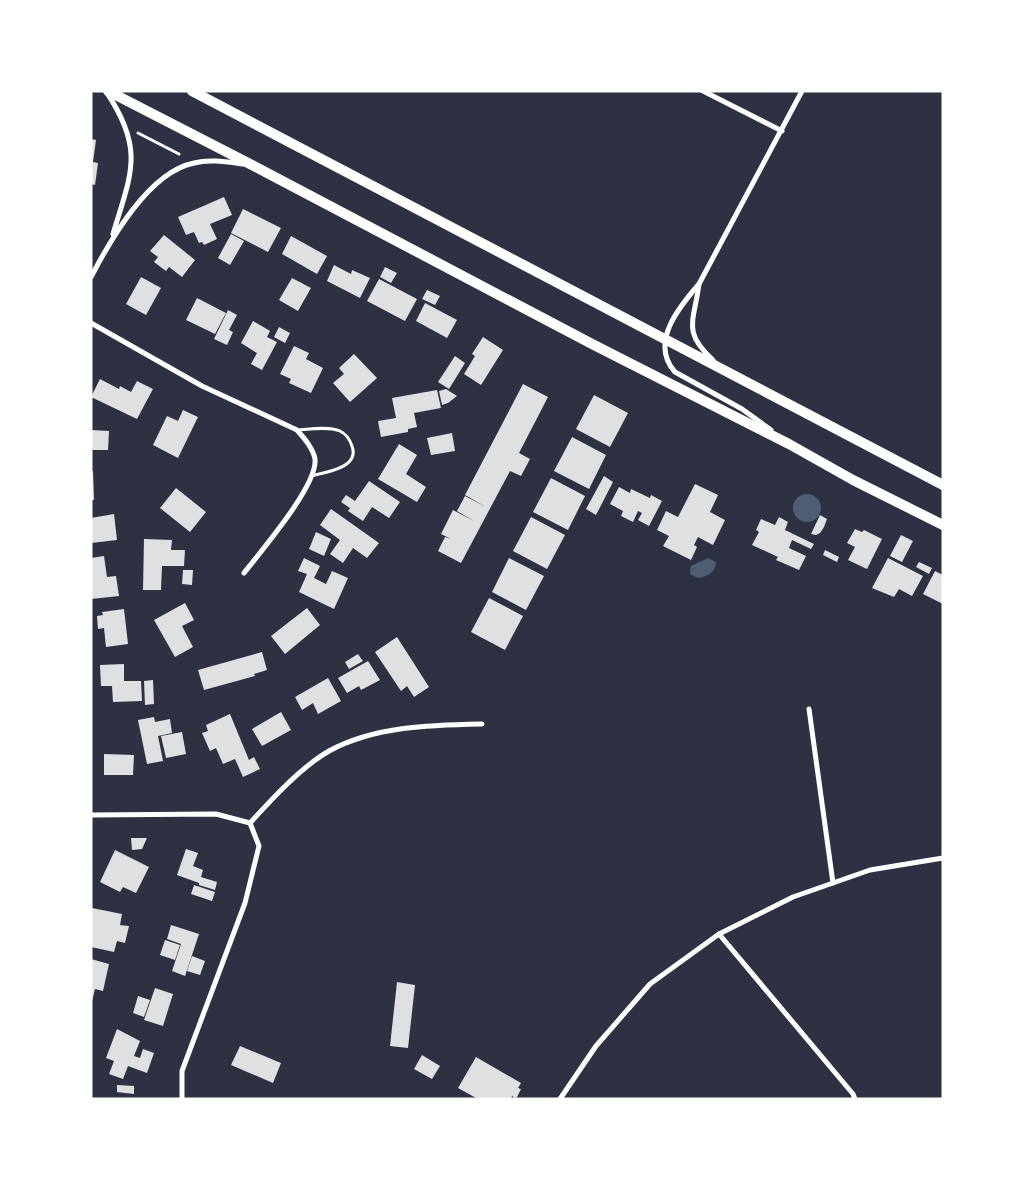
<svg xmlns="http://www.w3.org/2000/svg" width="1034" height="1190" viewBox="0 0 1034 1190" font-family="'Space Grotesk',sans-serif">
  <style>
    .water { fill: #4f5d75 }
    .building { fill: #e0e0e3 }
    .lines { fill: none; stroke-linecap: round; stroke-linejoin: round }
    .path { stroke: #fff; stroke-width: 3 }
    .service { stroke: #fff; stroke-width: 3 }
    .minor { stroke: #fff; stroke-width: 5 }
    .secondary { stroke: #fff; stroke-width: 10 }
  </style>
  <rect width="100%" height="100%" fill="#2d3142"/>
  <!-- water -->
  <g class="water">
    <circle cx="807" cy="508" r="14"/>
    <path d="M708,558L716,562C716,572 708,576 699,578L691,575L690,572L691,566Z"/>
  </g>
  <!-- building -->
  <g class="building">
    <polygon points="91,139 96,140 93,162 98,163 95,185 91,184"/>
    <polygon points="224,197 232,215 210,224 217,239 204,245 202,242 199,243 194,232 186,235 178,217"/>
    <polygon points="243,209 281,228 268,252 231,233"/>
    <polygon points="231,234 244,241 230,265 218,258"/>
    <polygon points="164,235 195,260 182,277 169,267 166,271 154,262 158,257 150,251"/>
    <polygon points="291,236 327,256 317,274 282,254"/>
    <polygon points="334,265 351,274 352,270 370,278 360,298 327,281"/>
    <polygon points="385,267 397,273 391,283 380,277"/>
    <polygon points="141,277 161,288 146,315 126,304"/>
    <polygon points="292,278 311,288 298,311 279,300"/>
    <polygon points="379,279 417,299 405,321 367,301"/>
    <polygon points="427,290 440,296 435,305 422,299"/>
    <polygon points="197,298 226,313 215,334 186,320"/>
    <polygon points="425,303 457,320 447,338 416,321"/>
    <polygon points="228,310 237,315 229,330 233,332 227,345 214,339"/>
    <polygon points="253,321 270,331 267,337 277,342 262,370 251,364 257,353 241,343"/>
    <polygon points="279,327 290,333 285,343 274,337"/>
    <polygon points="483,337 503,350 481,385 464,374 475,356 472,354"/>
    <polygon points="294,346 309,353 306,359 323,368 311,393 289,383 291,379 280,374"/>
    <polygon points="354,354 377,378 350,402 333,383 344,374 339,368"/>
    <polygon points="455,356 465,363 449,389 438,382"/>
    <polygon points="100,379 119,389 120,386 131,392 137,381 153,389 137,419 91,397"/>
    <polygon points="523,384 548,397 519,453 530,459 521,476 510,471 461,563 438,551 445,537 451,539 441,534 453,510 474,521 457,511 465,496 486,507 465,495"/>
    <polygon points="446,389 457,396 448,403 442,405 439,391"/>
    <polygon points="437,390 441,408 414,413 417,427 408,429 408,432 381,437 378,421 396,418 392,398"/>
    <polygon points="594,395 628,413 610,447 576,429"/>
    <polygon points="183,410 198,417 178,458 153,445 167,416 178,421"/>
    <polygon points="91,430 109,431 108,450 91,450"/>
    <polygon points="452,433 455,451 431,455 427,438"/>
    <polygon points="572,437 606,455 589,489 554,471"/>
    <polygon points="399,444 417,455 406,474 426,487 417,502 378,479"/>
    <polygon points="91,471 93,471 94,500 91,500"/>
    <polygon points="604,476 613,482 596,515 586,509"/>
    <polygon points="551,478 585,496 568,530 533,512"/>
    <polygon points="369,481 400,502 389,518 372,507 363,521 348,511 350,508 341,502 346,495 355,501"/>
    <polygon points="695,484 718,495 710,512 725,520 713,545 698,537 694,545 697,547 691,560 663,546 669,536 657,530 666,511 678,517"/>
    <polygon points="619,487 630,493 631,489 650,498 651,495 662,501 649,526 638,520 642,513 638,511 633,522 621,516 623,511 610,504"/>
    <polygon points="176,488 206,512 190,532 160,508"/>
    <polygon points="331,509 379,543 367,558 353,548 343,563 330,554 340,540 320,525"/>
    <polygon points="114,514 117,540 91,543 91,518"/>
    <polygon points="820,515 827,519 824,527 820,533 816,535 811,534"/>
    <polygon points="531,517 565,535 547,569 513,551"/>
    <polygon points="779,517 788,522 785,530 814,544 811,549 792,540 789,548 806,556 799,570 776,560 778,557 752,545 759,532 756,530 761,519 775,525"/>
    <polygon points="855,529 862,532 864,530 882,539 867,569 848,560 855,547 847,543"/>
    <polygon points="316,532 331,539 324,556 309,549"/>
    <polygon points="901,535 913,541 902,562 890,556"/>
    <polygon points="144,539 172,540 171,550 185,550 184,566 162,566 161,590 143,590"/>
    <polygon points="825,550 839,557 837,562 823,555"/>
    <polygon points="104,556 107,577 116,576 119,596 91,599 91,558"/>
    <polygon points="304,558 320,566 314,578 326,584 332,571 348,578 334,609 299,592 307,574 298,571"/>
    <polygon points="509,558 544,576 526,610 492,592"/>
    <polygon points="888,558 923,576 912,596 899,589 894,597 872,588"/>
    <polygon points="919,562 932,568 929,574 916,567"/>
    <polygon points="183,570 193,570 192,585 182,584"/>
    <polygon points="935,571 943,575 943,604 923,594"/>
    <polygon points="489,598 523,616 505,650 471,632"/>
    <polygon points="185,603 194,620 182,626 193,647 175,657 154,620"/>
    <polygon points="307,608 320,625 285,654 271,636"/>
    <polygon points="124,609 128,644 106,647 104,628 98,629 97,616 103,615 102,612"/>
    <polygon points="397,637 429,687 414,697 407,686 401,691 375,652"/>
    <polygon points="262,652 267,670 254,674 255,676 204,690 198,670"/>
    <polygon points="358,654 363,661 349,669 345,662"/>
    <polygon points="368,661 380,680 361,690 359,686 347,693 338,678"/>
    <polygon points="124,664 124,681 141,681 142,701 113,702 112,686 101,686 100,665"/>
    <polygon points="328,678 341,701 318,714 313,703 302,710 295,697"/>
    <polygon points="153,680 154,704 145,705 144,681"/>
    <polygon points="281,712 291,730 262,746 252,729"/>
    <polygon points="230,714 249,760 254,757 260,769 243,777 235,759 223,764 216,748 210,751 202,733 208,731 206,725"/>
    <polygon points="154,717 155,722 170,719 172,733 158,736 163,761 147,764 138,720"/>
    <polygon points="182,732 186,754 166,758 161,736"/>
    <polygon points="104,754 134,755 133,775 104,775"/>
    <polygon points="131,838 147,838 142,849 132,850"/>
    <polygon points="186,849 198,853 193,866 203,870 201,877 217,882 215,890 199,885 199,883 177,875"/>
    <polygon points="115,850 149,867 136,893 123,887 120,892 100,882"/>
    <polygon points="194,885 215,892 212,901 191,894"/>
    <polygon points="92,908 122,914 120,925 129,926 125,943 117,941 114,952 91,947"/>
    <polygon points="171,925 199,934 185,976 172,971 181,944 167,939"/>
    <polygon points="165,940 180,945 175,960 160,955"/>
    <polygon points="192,956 205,961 200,975 187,971"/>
    <polygon points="91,959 109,964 103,991 95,989 92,1001"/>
    <polygon points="397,982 415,985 408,1048 390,1046"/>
    <polygon points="155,988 173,994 163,1026 144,1020"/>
    <polygon points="138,996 150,1000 144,1017 133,1013"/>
    <polygon points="117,1029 140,1041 134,1056 140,1058 143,1049 154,1053 147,1073 128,1066 123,1079 109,1074 114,1061 106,1058"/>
    <polygon points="240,1046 281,1063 273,1083 231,1065"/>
    <polygon points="422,1055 440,1066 432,1079 414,1069"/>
    <polygon points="476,1057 521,1083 518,1088 521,1089 516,1099 512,1096 511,1099 478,1099 458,1088"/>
    <polygon points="117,1085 134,1086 134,1094 117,1092"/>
  </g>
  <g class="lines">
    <!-- path -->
    <polyline class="path" points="138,133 179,154"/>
    <!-- service -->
    <path class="service" d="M298,430C310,429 329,426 340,431C346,434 350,440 352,446C360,468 326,472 311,476"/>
    <!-- minor -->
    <g class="minor">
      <polyline points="703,91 782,131"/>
      <path d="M107,93C145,150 131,174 113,234"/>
      <path d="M91,277C111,239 149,172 194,163C210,159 227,162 243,164"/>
      <path d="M699,284C694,322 682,332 713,360"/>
      <path d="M91,323L202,386L297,430C304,438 313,448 315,459C318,485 261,551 244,573"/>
      <path d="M771,430L742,409L675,372C649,343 679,307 699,284L802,91"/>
      <polyline points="809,709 833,883"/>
      <polyline points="91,815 216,814 250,823 259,846 245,903 182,1071 182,1099"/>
      <path d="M250,823C271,800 301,767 329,751C375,726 431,725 482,724"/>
      <polyline points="719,934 853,1094 855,1099"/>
      <polyline points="560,1099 596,1046 650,984 719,934 793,897 870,870 943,858"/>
    </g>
    <!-- secondary -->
    <g class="secondary">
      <polyline points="108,91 252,165 594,345 789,444 853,480 943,525"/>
      <polyline points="192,91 943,485"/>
    </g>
  </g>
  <!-- border -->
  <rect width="1034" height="1190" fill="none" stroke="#ffffff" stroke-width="185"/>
</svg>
